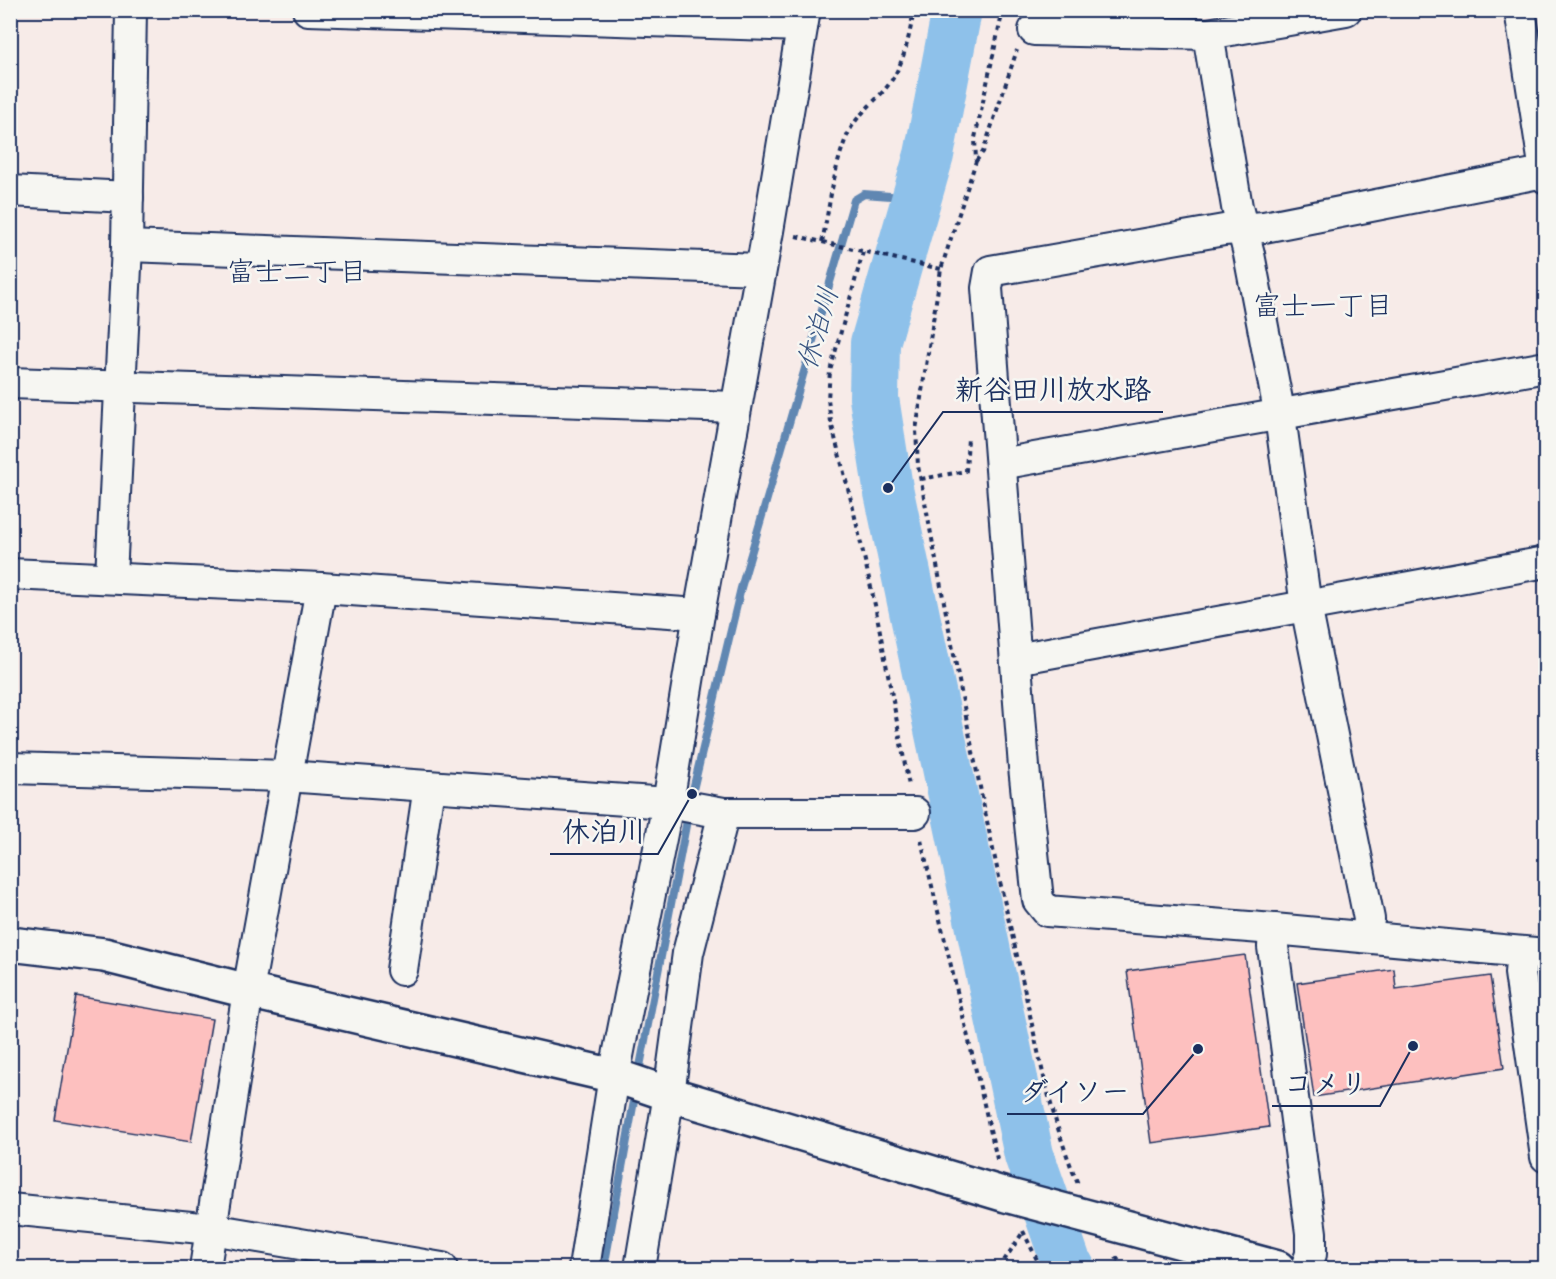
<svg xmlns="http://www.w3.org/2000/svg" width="1556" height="1279" viewBox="0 0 1556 1279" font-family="'Indie Flower','Klee One',sans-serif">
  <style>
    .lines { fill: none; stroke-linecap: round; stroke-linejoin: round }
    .stream { stroke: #6087b2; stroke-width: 8 }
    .river { stroke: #8ec1ea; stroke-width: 50 }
    .building { fill: #fdc0bf; stroke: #1b2f5e; stroke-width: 1.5 }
    .minor-casing { stroke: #1b2f5e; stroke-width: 34 }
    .tertiary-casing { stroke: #1b2f5e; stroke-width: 38 }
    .path { stroke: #1b2f5e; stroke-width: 4; stroke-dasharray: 4.5 4.5; stroke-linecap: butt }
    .minor { stroke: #f6f6f2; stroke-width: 30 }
    .tertiary { stroke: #f6f6f2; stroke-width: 33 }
    .labels { text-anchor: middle; stroke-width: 5; stroke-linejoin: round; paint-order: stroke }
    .neighbourhood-label { font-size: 28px; fill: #1b2f5e; stroke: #f6f6f2 }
    .water-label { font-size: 28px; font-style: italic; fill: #385481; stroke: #f6f6f2 }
    .leader { fill: none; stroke: #1b2f5e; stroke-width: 2 }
    .callout-dot { fill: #1b2f5e; stroke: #f6f6f2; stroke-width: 2 }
    .callout-label { font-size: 28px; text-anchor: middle; font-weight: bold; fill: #1b2f5e; stroke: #f6f6f2; stroke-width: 5; stroke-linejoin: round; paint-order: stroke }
  </style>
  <rect width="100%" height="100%" fill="#f7ebe8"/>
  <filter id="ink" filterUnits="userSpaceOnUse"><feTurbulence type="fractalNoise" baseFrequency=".0167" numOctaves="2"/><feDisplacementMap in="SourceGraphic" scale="12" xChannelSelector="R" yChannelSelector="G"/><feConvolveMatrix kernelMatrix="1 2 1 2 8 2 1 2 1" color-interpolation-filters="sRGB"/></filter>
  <g filter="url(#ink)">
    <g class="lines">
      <!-- stream -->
      <g class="stream">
        <polyline points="638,1077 692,794 741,588 854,200 864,194 917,198"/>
        <polyline points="604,1268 636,1090"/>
      </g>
      <!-- river -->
      <polyline class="river" points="957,10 929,155 875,343 874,398 888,488 1029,1155 1067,1265 1070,1268"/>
    </g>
    <!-- building -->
    <g class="building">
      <polygon points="1245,955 1269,1127 1151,1143 1127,971"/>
      <polygon points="1394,969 1396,989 1490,976 1504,1068 1314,1097 1297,983"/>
      <polygon points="76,996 212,1019 191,1142 55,1120"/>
    </g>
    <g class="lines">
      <!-- minor casing -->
      <g class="minor-casing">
        <g id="minor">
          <polyline points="308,10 802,26"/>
          <polyline points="1346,10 1208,34 1237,207 1249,254 1280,416 1306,606 1369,919 1367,937"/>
          <polyline points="1520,10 1546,178"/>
          <polyline points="1034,30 1208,34"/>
          <polyline points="1544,172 1264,227 1224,230 990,271 987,288 1024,767 1038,900 1047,911 1274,929 1546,954"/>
          <polyline points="10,191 128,197"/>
          <polyline points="127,246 759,269"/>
          <polyline points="10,383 736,407"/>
          <polyline points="1001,464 1546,367"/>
          <polyline points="10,574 321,588 699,614"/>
          <polyline points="111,577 127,246 131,10"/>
          <polyline points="1027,657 1546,562"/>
          <polyline points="10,768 286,776 668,803 724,813 915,813"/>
          <polyline points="1274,929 1273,947 1311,1233 1311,1254 1306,1268"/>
          <polyline points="1522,952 1520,973 1546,1157"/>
          <polyline points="402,970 429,786"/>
          <polyline points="10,1209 211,1229 442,1268"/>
          <polyline points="205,1268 248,991 321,588"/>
          <polyline points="584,1268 614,1076 668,803 699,614 768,231 805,10"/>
          <polyline points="640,1268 669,1094 688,953 724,813"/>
        </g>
      </g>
      <!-- tertiary casing -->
      <g class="tertiary-casing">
        <polyline id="tertiary" points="10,944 104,955 248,991 619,1077 669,1094 1006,1195 1278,1268"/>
      </g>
      <!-- path -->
      <g class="path">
        <path d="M1003,10L975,138L976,161L941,269L916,430L918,466C950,631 979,797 1018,960C1035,1035 1048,1113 1078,1184"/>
        <polyline points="976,161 983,152 1017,50"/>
        <polyline points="796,236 941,269"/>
        <path d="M822,242C829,210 835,157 850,130C858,114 875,102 886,88C904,66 909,37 914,10"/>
        <polyline points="863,252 830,371 828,399 831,422 852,504 875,605 909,786"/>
        <polyline points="921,479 966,471 968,438"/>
        <polyline points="921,840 998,1163"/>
        <polyline points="1023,1231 1041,1268"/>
        <polyline points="1116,1257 1124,1268"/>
        <polyline points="999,1268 1023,1232"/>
      </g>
      <!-- minor -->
      <use href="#minor" class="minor"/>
      <!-- tertiary -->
      <use href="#tertiary" class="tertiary"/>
    </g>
  </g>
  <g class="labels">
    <!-- neighbourhood labels -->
    <g class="neighbourhood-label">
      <text x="297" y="281">富士二丁目</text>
      <text x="1323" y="315">富士一丁目</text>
    </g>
    <!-- water labels -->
    <g class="water-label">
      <text transform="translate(817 328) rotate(-74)" y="10">休泊川</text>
    </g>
  </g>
  <!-- callouts -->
  <path class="leader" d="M888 488L943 412H1163M692 794L658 854H550M1413 1046L1380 1106H1272M1198 1049L1143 1114H1007"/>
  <g class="callout-dot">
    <circle cx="888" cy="488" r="6"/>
    <circle cx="692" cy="794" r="6"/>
    <circle cx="1413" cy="1046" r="6"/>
    <circle cx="1198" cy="1049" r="6"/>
  </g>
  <g class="callout-label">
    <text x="1053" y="399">新谷田川放水路</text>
    <text x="604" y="841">休泊川</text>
    <text x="1326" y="1093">コメリ</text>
    <text x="1075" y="1101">ダイソー</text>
  </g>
  <!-- margin -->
  <rect width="1556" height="1279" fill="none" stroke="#f6f6f2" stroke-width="36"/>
  <rect x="18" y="18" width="1520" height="1243" fill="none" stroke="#1b2f5e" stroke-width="2" filter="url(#ink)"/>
</svg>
